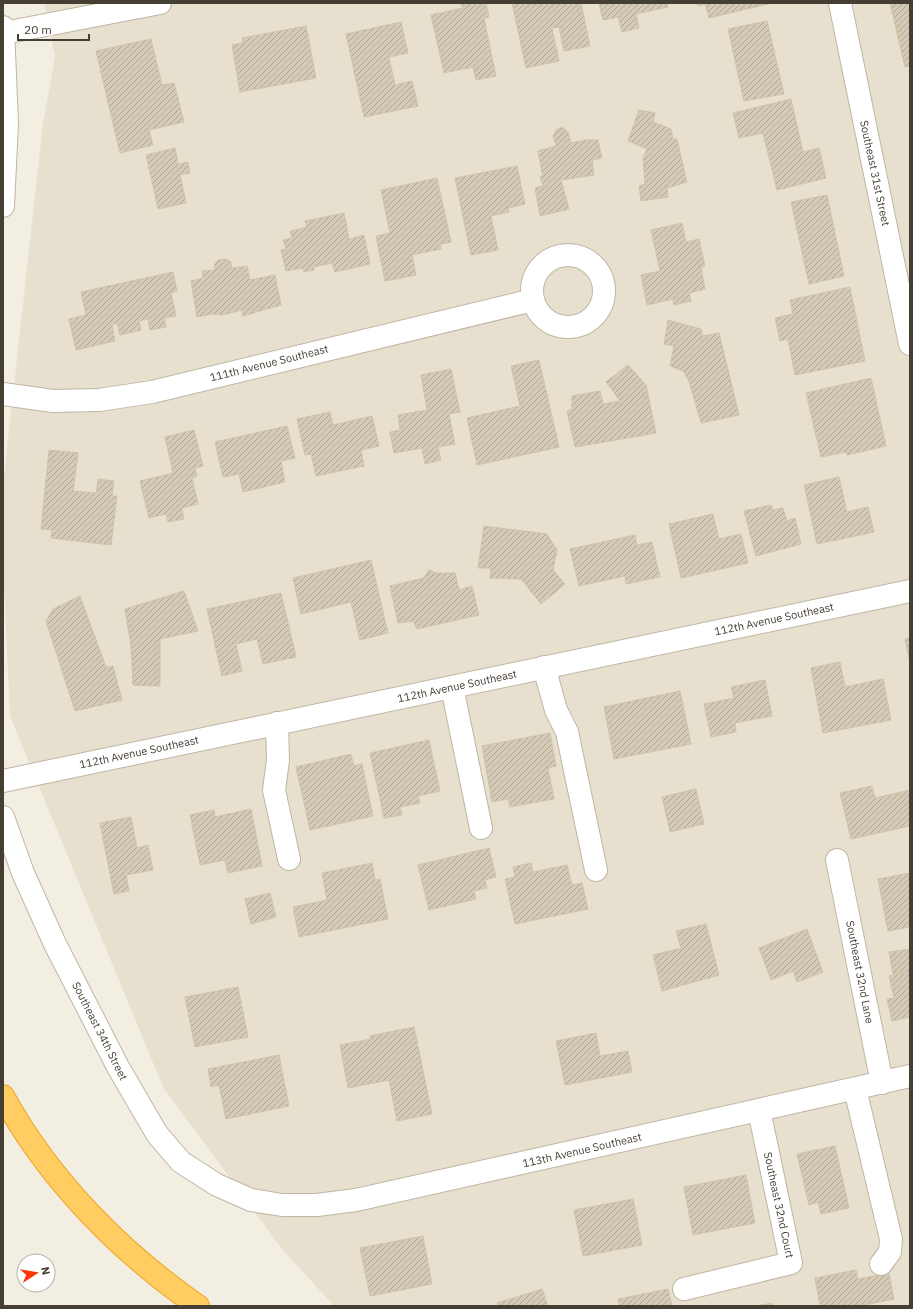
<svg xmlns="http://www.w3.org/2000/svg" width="913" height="1309" viewBox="0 0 913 1309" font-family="'IBM Plex Sans',sans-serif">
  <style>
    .residential { fill: #e7e0cf }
    .building { fill: url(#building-hatch); stroke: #d1c2a9 }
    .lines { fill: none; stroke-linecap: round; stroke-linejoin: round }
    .minor-casing { stroke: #bfb6a4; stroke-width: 24 }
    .highway-casing { stroke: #eba523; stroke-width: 24 }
    .minor { stroke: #fff; stroke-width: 22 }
    .highway { stroke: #ffcd61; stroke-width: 22 }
    .labels { text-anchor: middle; stroke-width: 3; stroke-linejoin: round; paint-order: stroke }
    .street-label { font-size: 11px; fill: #453e32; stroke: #fff }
  </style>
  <defs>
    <pattern id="building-hatch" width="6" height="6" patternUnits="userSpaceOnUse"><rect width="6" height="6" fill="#d5cab6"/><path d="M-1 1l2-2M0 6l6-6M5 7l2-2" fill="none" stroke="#afa595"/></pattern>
  </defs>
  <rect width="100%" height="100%" fill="#f3eee2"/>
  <!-- residential -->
  <polygon class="residential" points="44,3 910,3 910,1306 334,1306 282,1249 163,1087 10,716 3,563 3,485 43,124 55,57"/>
  <!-- building -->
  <g class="building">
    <polygon points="461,3 486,3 489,17 484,18 496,76 476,80 473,67 444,73 431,15 463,8"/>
    <polygon points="512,3 581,3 590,46 564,51 559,27 552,28 559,61 526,68"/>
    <polygon points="599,3 667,3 668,7 636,14 639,28 622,32 618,17 603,20"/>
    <polygon points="697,3 772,3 709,18 705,4 698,6"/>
    <polygon points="890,3 910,3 910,66 905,67"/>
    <polygon points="767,21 784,94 744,101 728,29"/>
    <polygon points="401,22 408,53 389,57 395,85 412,81 418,106 364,117 346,34"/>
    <polygon points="306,26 316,78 240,92 232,45 243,43 242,38"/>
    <polygon points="151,39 162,85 174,83 184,122 149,130 153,145 120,153 96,51"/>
    <polygon points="791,99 803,152 819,148 826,178 777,190 763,133 739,138 733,113"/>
    <polygon points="639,110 655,113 653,122 671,129 673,139 677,139 687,182 667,188 668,197 641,201 639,186 645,184 643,157 647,149 628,141"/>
    <polygon points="562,127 568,132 571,143 585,140 598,140 602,158 592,160 594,175 561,180 569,209 540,216 535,188 543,186 540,176 543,177 538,151 556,146 553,136 556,130"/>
    <polygon points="175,148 178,164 188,162 190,173 180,175 186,203 158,209 146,155"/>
    <polygon points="517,166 525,204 508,208 509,212 491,216 498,250 471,255 455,178"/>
    <polygon points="437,178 451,242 440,244 441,249 412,255 416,275 385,281 376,236 390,233 381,190"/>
    <polygon points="827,195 844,276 809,284 791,202"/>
    <polygon points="344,213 349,239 364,235 370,264 335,272 332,263 314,267 314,270 304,272 303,268 286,271 281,250 286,249 283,240 292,238 290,231 307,227 305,221"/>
    <polygon points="682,223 686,242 699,239 705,266 701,267 705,289 689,293 691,301 674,305 673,299 647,305 641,275 660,271 651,230"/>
    <polygon points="226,259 231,262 232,268 247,266 250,280 275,275 281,305 243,316 242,310 222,315 213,314 197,317 191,281 203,278 202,271 215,270 214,265 218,260"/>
    <polygon points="173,272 177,291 171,293 176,316 164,318 166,327 150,330 148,319 139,321 141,330 120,335 117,323 112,325 115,341 76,350 69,319 86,315 81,292"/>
    <polygon points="850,287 865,361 795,375 788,339 780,341 775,318 793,314 790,300"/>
    <polygon points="668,320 701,329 702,336 719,333 739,415 701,423 689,381 683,371 670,366 674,346 664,344"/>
    <polygon points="539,360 559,447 477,465 467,418 520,406 511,366"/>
    <polygon points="628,365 646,385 656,433 575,447 567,411 572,409 572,396 600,391 603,404 620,401 606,382"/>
    <polygon points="451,369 460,412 449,414 455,444 438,447 441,460 425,464 422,448 394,453 390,432 400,430 398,415 427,410 421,375"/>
    <polygon points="871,378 886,446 847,455 846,452 821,457 806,393"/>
    <polygon points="330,412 333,425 372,416 379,446 361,450 364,466 316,476 311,454 305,455 297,419"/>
    <polygon points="287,426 295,458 281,461 285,482 243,492 239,474 223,477 215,442"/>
    <polygon points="194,430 203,466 195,468 197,476 192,478 198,504 182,508 184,519 168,522 166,514 149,518 140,481 173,473 165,437"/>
    <polygon points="49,450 78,453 73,491 96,493 98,479 114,481 112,496 117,496 111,545 51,538 52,530 41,529"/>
    <polygon points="839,477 847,512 868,507 874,532 817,544 804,485"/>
    <polygon points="771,505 773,510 783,508 787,521 795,518 801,544 756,556 744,511"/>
    <polygon points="713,514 719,539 741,534 748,563 681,578 669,524"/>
    <polygon points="484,526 547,534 557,550 553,570 565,584 541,604 521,579 490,578 491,568 478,568"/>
    <polygon points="635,535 637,545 652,542 660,577 626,584 625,576 579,586 570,549"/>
    <polygon points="371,560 388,633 360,640 351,602 301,614 293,578"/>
    <polygon points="429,570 436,573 455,573 459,590 472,586 479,615 417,629 413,621 398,623 390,586 424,578"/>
    <polygon points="184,591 198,631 160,639 160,686 133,685 131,646 125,609"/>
    <polygon points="281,593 296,657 263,664 257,639 236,644 242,671 222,676 207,609"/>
    <polygon points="80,596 106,667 113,666 122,700 75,711 46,621 53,609"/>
    <polygon points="910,638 910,664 905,639"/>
    <polygon points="840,662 845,687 883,679 891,720 823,733 811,668"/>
    <polygon points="765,680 772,716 735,723 736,732 711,737 704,704 734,698 731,687"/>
    <polygon points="680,691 691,744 614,759 604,707"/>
    <polygon points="550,733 556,766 548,768 554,799 510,807 508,799 492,802 482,746"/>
    <polygon points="429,740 440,791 418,796 420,803 400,807 402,815 384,818 370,753"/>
    <polygon points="351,754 354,766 362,764 373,816 310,830 296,767"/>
    <polygon points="872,786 875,798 910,790 910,826 851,839 840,793"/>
    <polygon points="696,789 704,824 670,832 662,797"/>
    <polygon points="251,809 262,866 228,873 225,860 200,865 190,815 214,810 215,817"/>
    <polygon points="131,817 137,848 148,845 153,870 126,875 129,891 114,894 100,823"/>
    <polygon points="489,848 496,877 485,880 487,888 474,891 476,899 429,910 418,865"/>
    <polygon points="372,863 375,880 380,879 388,919 299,937 293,907 327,900 322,873"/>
    <polygon points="531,863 533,872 567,865 572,885 582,883 588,909 515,924 505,879 515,877 513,867"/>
    <polygon points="910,873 910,927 888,931 878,879"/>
    <polygon points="270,893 276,917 251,924 245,899"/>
    <polygon points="706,924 719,975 662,991 653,955 681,948 676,931"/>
    <polygon points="807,929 823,972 797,982 793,971 771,980 759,948"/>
    <polygon points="910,949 910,971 893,974 889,952"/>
    <polygon points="910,972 910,1017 892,1021 887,999 894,998 889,976"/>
    <polygon points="238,987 248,1037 195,1047 185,997"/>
    <polygon points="414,1027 432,1114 397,1121 389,1080 348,1088 340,1045 371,1039 370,1036"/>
    <polygon points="596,1033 600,1056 628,1051 632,1072 565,1085 556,1041"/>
    <polygon points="279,1055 289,1106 226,1119 219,1085 211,1087 208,1069"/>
    <polygon points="835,1146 849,1208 821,1214 818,1202 809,1205 797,1154"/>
    <polygon points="746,1175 755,1223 693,1235 684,1187"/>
    <polygon points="633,1199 642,1245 583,1256 574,1210"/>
    <polygon points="423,1236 432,1284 370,1296 360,1248"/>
    <polygon points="856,1270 858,1279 889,1273 894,1299 860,1306 820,1306 815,1278"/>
    <polygon points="542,1289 548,1306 498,1306 497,1303"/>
    <polygon points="668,1289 672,1306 620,1306 618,1299"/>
    <polygon points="772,1303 772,1306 756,1306"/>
  </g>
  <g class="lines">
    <!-- minor casing -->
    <g class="minor-casing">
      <g id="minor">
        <polyline points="840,3 910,344"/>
        <polyline points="3,27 7,124 3,206"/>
        <polyline points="4,33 160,3"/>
        <circle cx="568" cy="291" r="36"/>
        <polyline points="3,394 53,401 99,400 152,392 533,300"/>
        <polyline points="544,667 556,710 567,732 596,870"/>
        <polyline points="452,687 481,828"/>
        <polyline points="277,723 278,760 274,790 289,859"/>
        <polyline points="3,781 910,591"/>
        <polyline points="3,817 23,873 55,944 118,1067 157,1134 181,1162 217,1185 251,1200 282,1205 317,1205 356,1200 910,1076"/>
        <polyline points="837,860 882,1083"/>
        <polyline points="855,1089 891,1239 890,1252 881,1264"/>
        <polyline points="684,1289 791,1263 759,1110"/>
      </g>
    </g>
    <!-- highway casing -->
    <g class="highway-casing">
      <path id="highway" d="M3,1096C49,1180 120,1252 198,1306"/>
    </g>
    <!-- minor -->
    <use href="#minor" class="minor"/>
    <!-- highway -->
    <use href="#highway" class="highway"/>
  </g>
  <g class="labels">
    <!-- street labels -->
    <g class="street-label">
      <text transform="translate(875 173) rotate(78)" y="4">Southeast 31st Street</text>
      <text transform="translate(269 363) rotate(-14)" y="4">111th Avenue Southeast</text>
      <text transform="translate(774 619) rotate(-12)" y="4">112th Avenue Southeast</text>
      <text transform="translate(457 686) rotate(-12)" y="4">112th Avenue Southeast</text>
      <text transform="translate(139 752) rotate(-12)" y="4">112th Avenue Southeast</text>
      <text transform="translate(860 972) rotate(79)" y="4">Southeast 32nd Lane</text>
      <text transform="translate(100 1031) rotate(63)" y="4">Southeast 34th Street</text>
      <text transform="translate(582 1150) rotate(-13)" y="4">113th Avenue Southeast</text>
      <text transform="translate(779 1205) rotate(78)" y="4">Southeast 32nd Court</text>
    </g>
  </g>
  <!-- border -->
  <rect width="913" height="1309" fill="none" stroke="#453e32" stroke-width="8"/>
  <!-- north arrow -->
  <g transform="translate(36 1273) rotate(78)"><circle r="19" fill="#ffffff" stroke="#b5b2ad"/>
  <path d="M0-3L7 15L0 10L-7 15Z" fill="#ff350d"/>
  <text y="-6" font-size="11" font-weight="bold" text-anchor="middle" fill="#453e32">N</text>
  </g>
  <!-- scale -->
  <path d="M18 34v6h71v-6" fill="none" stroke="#453e32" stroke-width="2"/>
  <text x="24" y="34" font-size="12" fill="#453e32" stroke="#ffffff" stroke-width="3" paint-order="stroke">20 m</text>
</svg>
